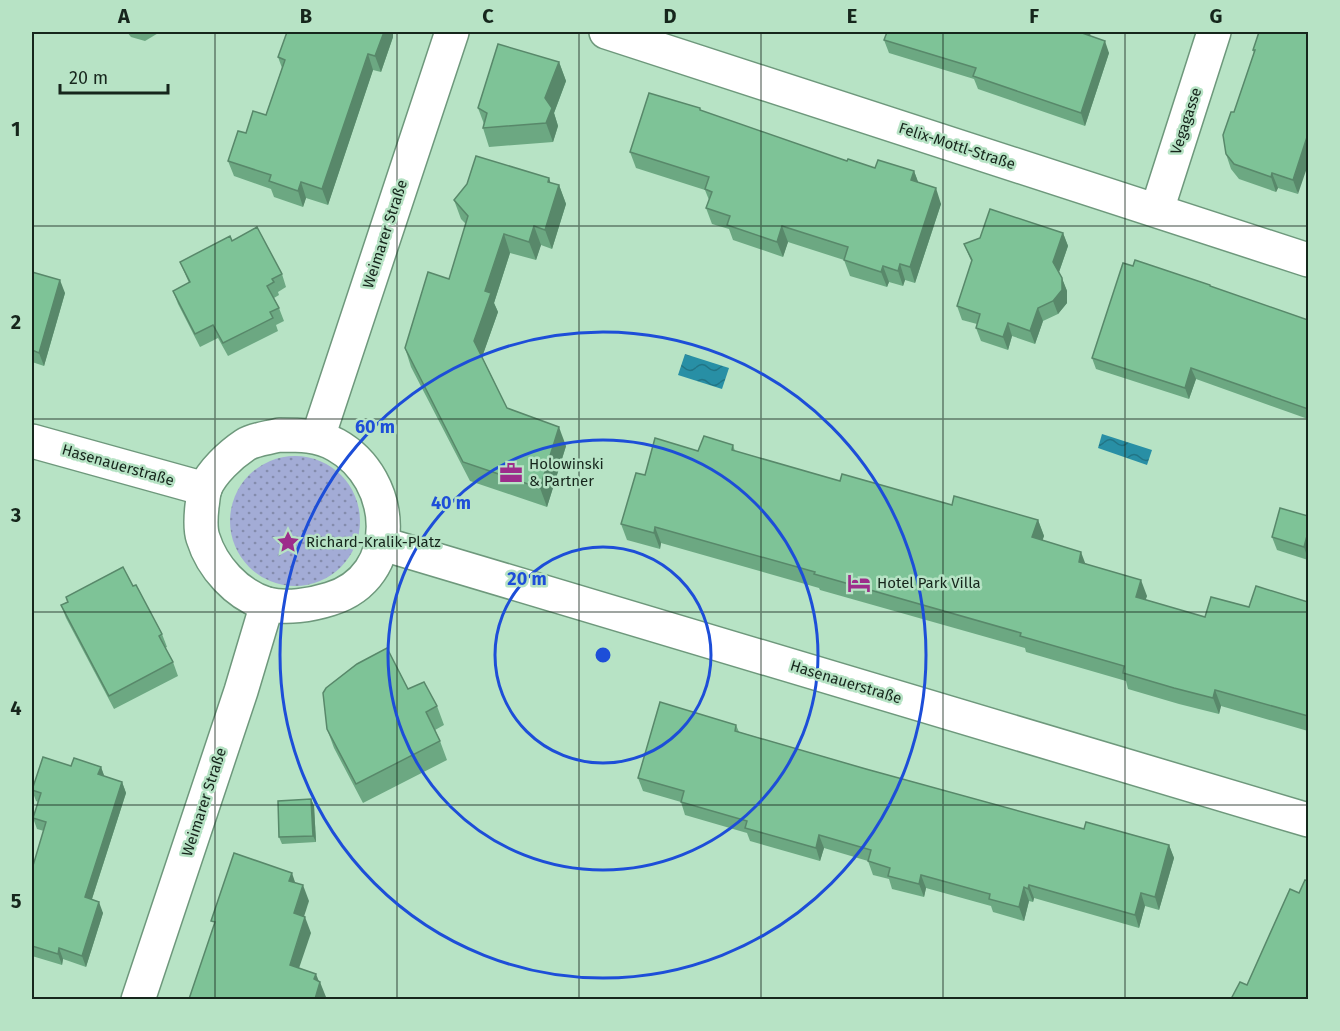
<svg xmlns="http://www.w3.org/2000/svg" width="1340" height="1031" viewBox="0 0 1340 1031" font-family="'Fira Sans',sans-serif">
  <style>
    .green { fill: url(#green-dots) }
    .water { fill: url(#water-waves) }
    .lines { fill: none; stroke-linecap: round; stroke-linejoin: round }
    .minor-casing { stroke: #6e987c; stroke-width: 36 }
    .minor { stroke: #fff; stroke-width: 33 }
    .wall { fill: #6ca882 }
    .shaded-wall { fill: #58886a }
    .building { fill: #7ec397; stroke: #58886a; stroke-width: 1.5 }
    .grid { fill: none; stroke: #16261c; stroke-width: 1.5; stroke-opacity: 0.55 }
    .ring { fill: none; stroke: #1d4ed8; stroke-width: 3 }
    .labels { text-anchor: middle; stroke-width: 5; stroke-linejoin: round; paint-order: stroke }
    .street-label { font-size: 15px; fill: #16261c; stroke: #b7e3c5 }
    .poi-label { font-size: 15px; fill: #16261c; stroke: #b7e3c5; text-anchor: start }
    .centre { fill: #1d4ed8; stroke: #b7e3c5; stroke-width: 3 }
    .ring-label { font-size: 18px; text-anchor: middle; font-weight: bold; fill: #1d4ed8; stroke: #b7e3c5; stroke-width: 5; stroke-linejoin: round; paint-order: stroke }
    .neatline { fill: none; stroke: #16261c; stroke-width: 2 }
    .grid-label { font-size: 20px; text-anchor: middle; font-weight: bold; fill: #16261c }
  </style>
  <defs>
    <pattern id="green-dots" width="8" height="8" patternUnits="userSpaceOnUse" patternTransform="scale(1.5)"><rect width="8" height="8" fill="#a3acd6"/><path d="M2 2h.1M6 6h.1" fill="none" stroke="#848cad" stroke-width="1.8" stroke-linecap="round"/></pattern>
    <pattern id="water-waves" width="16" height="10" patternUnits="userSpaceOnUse" patternTransform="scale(1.5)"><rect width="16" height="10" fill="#288fa5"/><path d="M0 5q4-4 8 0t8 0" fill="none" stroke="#217586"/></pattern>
  </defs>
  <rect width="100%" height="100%" fill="#b7e3c5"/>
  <!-- green -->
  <circle class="green" cx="295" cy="521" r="65"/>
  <!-- water -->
  <g class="water">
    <polygon points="685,354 729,368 722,389 678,375"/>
    <polygon points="1102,434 1152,450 1147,465 1098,448"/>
  </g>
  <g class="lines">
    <!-- minor casing -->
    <g class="minor-casing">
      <g id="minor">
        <polyline points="606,32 1308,260"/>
        <polyline points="1157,210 1214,32"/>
        <path d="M279,435C300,435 318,435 336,445C397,479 403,577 330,599C311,605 286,609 267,604C237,595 212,567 203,538C200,529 201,515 202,506C203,501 203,494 205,488C212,472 230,455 245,445C254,439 269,438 279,435Z"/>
        <polyline points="318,437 452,32"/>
        <polyline points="32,441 205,489"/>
        <polyline points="383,544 1308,820"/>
        <polyline points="138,1000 241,691 267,604"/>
      </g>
    </g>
    <!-- minor -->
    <use href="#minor" class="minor"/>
  </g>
  <!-- wall -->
  <g class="wall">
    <polygon points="127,32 160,32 145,41 131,37"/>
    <polygon points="887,32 1091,32 1090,36 1109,53 1085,126 978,89 974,79 889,53 884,40"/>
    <polygon points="1259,32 1298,194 1278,188 1276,192 1239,179 1231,169 1226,154 1234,112 1254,53 1253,50"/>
    <polygon points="393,37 381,72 373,70 328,205 306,198 303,207 274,197 271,189 234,176 228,161 246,133 266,115 282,68 278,57"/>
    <polygon points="559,62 566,81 554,113 558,126 553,142 489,147 483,128 484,124 478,108"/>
    <polygon points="701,111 847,161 875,168 914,171 918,182 941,204 915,283 905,280 903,286 889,282 887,287 850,276 844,260 788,242 783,257 733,240 729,229 712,224 706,208 709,200 705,190 636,168 630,152"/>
    <polygon points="549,178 550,183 559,185 566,204 552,249 541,245 536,260 510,253 494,303 498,312 482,357 507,408 566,446 547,507 470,481 411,367 405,348 449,279 466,224 461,219 454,200"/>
    <polygon points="1063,233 1068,246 1059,272 1067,291 1067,303 1058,314 1043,321 1035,344 1012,336 1008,350 981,341 976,328 977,324 962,320 957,306 972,263 964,244"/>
    <polygon points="232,241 282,274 286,287 278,292 279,295 274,298 279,308 284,321 276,325 278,331 228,356 218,338 200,347 178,304 173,291 189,283 180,262"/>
    <polygon points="1133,266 1211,287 1308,320 1308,419 1196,379 1189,399 1096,369 1092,358"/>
    <polygon points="32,272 65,293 44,366 32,362"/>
    <polygon points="733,445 735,451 840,481 952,505 1038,520 1044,536 1042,540 1147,596 1145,600 1205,617 1249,607 1308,602 1308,731 1221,706 1219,714 1179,704 1128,689 1126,681 1026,652 1025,648 820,590 819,588 661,543 660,549 627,540 621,524 645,475 698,451"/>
    <polygon points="1308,516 1308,560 1277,550 1272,537"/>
    <polygon points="133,586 162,634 167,647 165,648 173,662 178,676 114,709 66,618 61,605 67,602 66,597"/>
    <polygon points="408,689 437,706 444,725 435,730 440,741 447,760 363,803 334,748 327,729"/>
    <polygon points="736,725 739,732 866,769 1084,829 1169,845 1174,858 1159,910 1145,906 1139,928 1034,898 1033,902 1029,901 1024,921 993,912 991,906 926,888 924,897 892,889 889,879 873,875 868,861 824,848 820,861 750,841 747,833 685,815 681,802 643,791 638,778"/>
    <polygon points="71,766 101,767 104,776 122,782 126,793 92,899 103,913 86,967 63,959 62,965 32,956 32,869 44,831 37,829 33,818 38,802 36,801 32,790"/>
    <polygon points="311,799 314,806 316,842 282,844 279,837"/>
  </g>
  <!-- shaded-wall -->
  <g class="shaded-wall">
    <polygon points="384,32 393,32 393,37 381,72 375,56"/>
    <polygon points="1082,32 1091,32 1086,46 1082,33"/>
    <polygon points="1105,41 1109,53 1085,126 1081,113"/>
    <polygon points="368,54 373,70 328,205 322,189"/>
    <polygon points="559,62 566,81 554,113 558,126 553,142 546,123 545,98"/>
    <polygon points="1308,134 1308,165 1298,194 1293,180"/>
    <polygon points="914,171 920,187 911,180"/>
    <polygon points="1272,173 1278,188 1276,192 1271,177"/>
    <polygon points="549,178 555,197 559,185 566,204 552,249 545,230 548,182"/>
    <polygon points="301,182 306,198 303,207 298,191"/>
    <polygon points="936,188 941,204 915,283 910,267"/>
    <polygon points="534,226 541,245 536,260 529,242"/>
    <polygon points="782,226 788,242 783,257 777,242"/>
    <polygon points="1063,233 1068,246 1058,275 1053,262"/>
    <polygon points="504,234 510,253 494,303 498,312 481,360 474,341 485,291"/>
    <polygon points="900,264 905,280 903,286 898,271"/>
    <polygon points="883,266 889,282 887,287 881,272"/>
    <polygon points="1062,278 1067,291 1067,303 1058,314 1053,301"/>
    <polygon points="60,280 65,293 44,366 39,353"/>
    <polygon points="1038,308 1043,321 1035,344 1030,331"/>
    <polygon points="1008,323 1012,336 1008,350 1003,337"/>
    <polygon points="1191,368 1196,379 1189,399 1185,388"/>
    <polygon points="559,427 566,446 547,507 540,488"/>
    <polygon points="1038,520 1044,536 1038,554 1032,537"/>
    <polygon points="655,527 661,543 660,549 654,533"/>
    <polygon points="1308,532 1308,559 1304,547"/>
    <polygon points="1081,552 1087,568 1079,562"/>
    <polygon points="1141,580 1147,596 1141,613 1136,597"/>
    <polygon points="1215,690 1221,706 1219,714 1213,698"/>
    <polygon points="101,767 105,778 98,774"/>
    <polygon points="122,782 126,793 89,908 85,897"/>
    <polygon points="311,799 314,806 316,842 313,836"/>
    <polygon points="819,835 824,848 820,861 816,848"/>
    <polygon points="1169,845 1174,858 1159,910 1155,897"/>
    <polygon points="292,873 297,888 289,881"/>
    <polygon points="921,875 926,888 924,897 919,884"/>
    <polygon points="303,885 309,901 300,929 294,913"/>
    <polygon points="1029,885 1034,898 1033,902 1028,889"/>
    <polygon points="1024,887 1029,901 1024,921 1019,907"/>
    <polygon points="1141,893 1145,906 1139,928 1135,915"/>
    <polygon points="99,902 103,913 86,967 82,956"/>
    <polygon points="305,917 311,933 295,980 290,965"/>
    <polygon points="59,948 63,959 62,965 58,954"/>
    <polygon points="316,974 320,984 320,982 326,997 325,999 315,999 314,979"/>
  </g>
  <!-- building -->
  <g class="building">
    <polygon points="287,32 384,32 375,56 368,54 322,189 301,182 298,191 269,181 271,175 228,161 238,131 246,133 253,111 266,115 285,60 278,57"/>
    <polygon points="887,32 1082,32 1082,33 1105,41 1081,113 973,76 976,68 884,40"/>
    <polygon points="1259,32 1308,32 1308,134 1293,180 1272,173 1271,177 1234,164 1226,154 1223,135 1231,112 1234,112 1255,50 1253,50"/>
    <polygon points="498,44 559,62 545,98 552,108 546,123 483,128 487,113 478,108"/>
    <polygon points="649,93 700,108 700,110 847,161 848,159 875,168 878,160 914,171 911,180 936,188 910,267 900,264 898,271 883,266 881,272 844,260 848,247 782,226 777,242 727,225 730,216 706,208 712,192 705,189 709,177 630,152"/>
    <polygon points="476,156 549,178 548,182 559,185 545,230 534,226 529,242 504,234 485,291 491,293 474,341 507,408 559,427 540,488 463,462 405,348 428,272 449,279 468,216 454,200 467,184"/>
    <polygon points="990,209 1063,233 1053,262 1062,278 1062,290 1053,301 1038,308 1030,331 1008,323 1003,337 976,328 980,314 957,306 972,260 964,244 980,238"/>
    <polygon points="257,227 282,274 272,279 274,282 267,286 279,308 270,312 273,318 223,343 213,325 195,334 173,291 190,282 180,262 230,236 232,241"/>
    <polygon points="1135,260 1210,285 1210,286 1308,320 1308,409 1191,368 1185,388 1092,358 1123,263 1133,266"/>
    <polygon points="32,272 60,280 39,353 32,350"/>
    <polygon points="704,436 733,445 732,450 840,481 842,474 952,505 954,496 1038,520 1032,537 1081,552 1079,562 1141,580 1136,597 1205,617 1211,597 1249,607 1256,586 1308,602 1308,716 1215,690 1213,698 1174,688 1123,673 1124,666 1020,636 1021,633 814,574 815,572 655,527 654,533 621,524 636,473 645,475 655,438 698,451"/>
    <polygon points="1280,508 1308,516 1308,532 1304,547 1272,537"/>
    <polygon points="123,567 133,586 136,585 162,634 159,636 173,662 109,696 61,605 68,602 66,597"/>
    <polygon points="387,648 408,689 424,682 437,706 426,712 440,741 356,784 327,729 323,693 326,688 357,664"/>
    <polygon points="660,702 736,725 735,731 866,769 1084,829 1086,822 1169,845 1155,897 1141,893 1135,915 1029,885 1028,889 1024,887 1019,907 989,899 990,894 921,875 919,884 888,876 890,868 868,861 871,850 819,835 816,848 745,828 747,821 681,802 684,791 638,778"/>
    <polygon points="43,757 71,766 74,758 101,767 98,774 122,782 85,897 99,902 82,956 59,948 58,954 32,946 32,869 46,822 33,818 41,793 32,790"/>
    <polygon points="311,799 313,836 279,837 278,801"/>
    <polygon points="234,853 292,873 289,881 303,885 294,913 305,917 290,965 316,974 314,979 320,982 315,999 189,999 215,922 211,921"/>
    <polygon points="1305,880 1308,881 1308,999 1231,999 1240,982 1247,985 1290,889 1299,893"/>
  </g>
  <!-- grid -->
  <path class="grid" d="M215,32V1000M397,32V1000M579,32V1000M761,32V1000M943,32V1000M1125,32V1000M32,226H1308M32,419H1308M32,612H1308M32,805H1308"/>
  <!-- distance rings -->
  <g class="ring">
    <circle cx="603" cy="655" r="108"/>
    <circle cx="603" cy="655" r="215"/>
    <circle cx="603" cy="655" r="323"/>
  </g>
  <!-- icons -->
  <defs>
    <g id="office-bare" transform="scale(1.8)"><path d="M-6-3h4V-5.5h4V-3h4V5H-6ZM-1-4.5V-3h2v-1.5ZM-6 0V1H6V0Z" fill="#9d2d8b" stroke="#b7e3c5" stroke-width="2.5" paint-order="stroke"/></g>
    <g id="sight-bare" transform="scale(1.8)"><path d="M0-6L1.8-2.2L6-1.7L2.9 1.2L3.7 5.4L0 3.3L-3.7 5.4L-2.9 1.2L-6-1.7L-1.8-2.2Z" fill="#9d2d8b" stroke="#b7e3c5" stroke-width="2.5" paint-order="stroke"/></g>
    <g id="hotel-bare" transform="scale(1.8)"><path d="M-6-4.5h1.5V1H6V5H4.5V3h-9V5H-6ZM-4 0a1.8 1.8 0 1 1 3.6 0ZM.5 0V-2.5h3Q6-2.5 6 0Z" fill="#9d2d8b" stroke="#b7e3c5" stroke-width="2.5" paint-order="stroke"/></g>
  </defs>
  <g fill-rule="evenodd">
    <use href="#office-bare" x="511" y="473"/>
    <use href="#sight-bare" x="288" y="542"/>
    <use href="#hotel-bare" x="859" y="583"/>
  </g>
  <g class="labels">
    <!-- street labels -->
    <g class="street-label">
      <text transform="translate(1186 121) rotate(-72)" y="5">Vegagasse</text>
      <text transform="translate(957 146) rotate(18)" y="5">Felix-Mottl-Straße</text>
      <text transform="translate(385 234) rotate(-72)" y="5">Weimarer Straße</text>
      <text transform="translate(118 465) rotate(16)" y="5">Hasenauerstraße</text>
      <text transform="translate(846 682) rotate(17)" y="5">Hasenauerstraße</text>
      <text transform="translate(204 802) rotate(-72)" y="5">Weimarer Straße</text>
    </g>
    <!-- poi labels -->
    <g class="poi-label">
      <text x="529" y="469">Holowinski<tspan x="529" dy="17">&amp; Partner</tspan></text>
      <text x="306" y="547">Richard-Kralik-Platz</text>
      <text x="877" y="588">Hotel Park Villa</text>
    </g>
  </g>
  <circle cx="603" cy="655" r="9" class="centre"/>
  <g class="ring-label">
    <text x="375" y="433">60 m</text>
    <text x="451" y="509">40 m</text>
    <text x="527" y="585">20 m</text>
  </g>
  <!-- border -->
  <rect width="1340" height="1031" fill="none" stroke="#b7e3c5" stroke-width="66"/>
  <!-- scale -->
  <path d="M60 84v9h108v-9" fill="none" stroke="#16261c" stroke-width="3"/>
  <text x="69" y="84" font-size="18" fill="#16261c" stroke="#b7e3c5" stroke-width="4.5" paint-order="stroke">20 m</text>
  <rect x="33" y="33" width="1274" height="965" class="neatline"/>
  <g class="grid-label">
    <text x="124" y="23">A</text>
    <text x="306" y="23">B</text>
    <text x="488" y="23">C</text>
    <text x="670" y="23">D</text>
    <text x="852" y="23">E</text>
    <text x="1034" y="23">F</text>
    <text x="1216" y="23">G</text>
    <text x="16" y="136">1</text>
    <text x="16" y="329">2</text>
    <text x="16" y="522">3</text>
    <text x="16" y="715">4</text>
    <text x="16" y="908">5</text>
  </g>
</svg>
